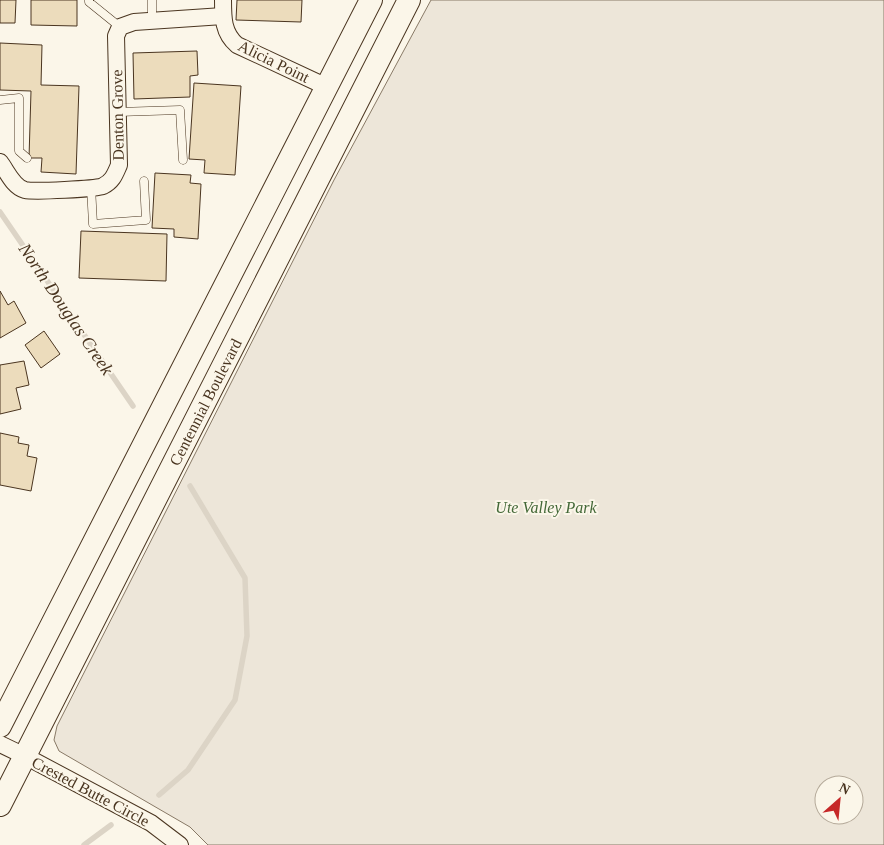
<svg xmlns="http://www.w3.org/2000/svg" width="884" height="845" viewBox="0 0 884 845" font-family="'Times New Roman',serif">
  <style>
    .green { fill: #ede6d9; stroke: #887966; fill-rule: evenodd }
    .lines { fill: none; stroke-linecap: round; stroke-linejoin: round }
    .stream { stroke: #dcd4c6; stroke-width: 5.5 }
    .building { fill: #ecdcbc; stroke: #4a3520 }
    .lane-casing { stroke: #4a3520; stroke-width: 9 }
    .street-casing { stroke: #4a3520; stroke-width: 18 }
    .secondary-casing { stroke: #4a3520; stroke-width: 24 }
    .lane { stroke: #fbf6e9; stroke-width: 8 }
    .street { stroke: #fbf6e9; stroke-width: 16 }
    .secondary { stroke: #fbf6e9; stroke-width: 22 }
    .labels { text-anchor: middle; stroke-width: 4; stroke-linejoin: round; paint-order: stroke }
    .street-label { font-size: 16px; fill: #4a3520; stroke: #fbf6e9 }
    .park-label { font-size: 16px; font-style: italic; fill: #436837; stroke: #fbf6e9 }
    .water-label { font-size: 18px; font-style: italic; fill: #4a3520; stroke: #fbf6e9 }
  </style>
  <rect width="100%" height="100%" fill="#fbf6e9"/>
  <!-- green -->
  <path class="green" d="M431,0H884V845H208L190,827L59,751L54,740L57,726L334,180ZM824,785H854V815H824Z"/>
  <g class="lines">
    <!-- stream -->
    <g class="stream">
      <polyline points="0,212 133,406"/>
      <polyline points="159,795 188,770 235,700 247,636 245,578 190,486"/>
      <polyline points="84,845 111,825"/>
    </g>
  </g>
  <!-- building -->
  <g class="building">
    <polygon points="0,0 16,0 15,23 0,23"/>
    <polygon points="31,0 77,0 77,26 31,25"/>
    <polygon points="237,0 302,0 301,22 236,20"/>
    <polygon points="0,43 42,45 41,85 79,86 76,174 41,172 42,158 29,158 31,91 0,90"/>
    <polygon points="197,51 198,75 190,76 190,97 134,99 133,53"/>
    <polygon points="194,83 241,86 235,175 204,173 205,160 189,159"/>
    <polygon points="155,173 191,175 190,183 201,184 198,239 174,237 174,229 152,228"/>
    <polygon points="81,231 167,234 166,281 79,278"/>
    <polygon points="0,291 8,305 14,301 26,323 0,338"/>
    <polygon points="44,331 60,354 41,368 25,345"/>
    <polygon points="24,361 29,385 16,388 21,409 0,414 0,365"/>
    <polygon points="0,433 19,437 18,443 29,445 27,456 37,458 31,491 0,485"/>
  </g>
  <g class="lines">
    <!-- lane casing -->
    <g class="lane-casing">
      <g id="lane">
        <polyline points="89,0 89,2 120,27"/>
        <polyline points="152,0 152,21"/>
        <polyline points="0,100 19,98 19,151 27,158"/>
        <polyline points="118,112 180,110 183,160"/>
        <polyline points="91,187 93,224 146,220 144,181"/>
      </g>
    </g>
    <!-- street casing -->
    <g class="street-casing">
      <g id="street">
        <path d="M223,0C223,18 223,33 237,45L327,87"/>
        <path d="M0,162C7,171 13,187 25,190C34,192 96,189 103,186C113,181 115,174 119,165L116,36L120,27L134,22L223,16"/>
        <polyline points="0,744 25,756 151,823 180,845"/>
      </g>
    </g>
    <!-- secondary casing -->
    <g class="secondary-casing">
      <g id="secondary">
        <polyline points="0,726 371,0"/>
        <polyline points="0,805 409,0"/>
      </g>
    </g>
    <!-- lane -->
    <use href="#lane" class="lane"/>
    <!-- street -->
    <use href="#street" class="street"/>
    <!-- secondary -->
    <use href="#secondary" class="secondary"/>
  </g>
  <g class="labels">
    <!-- street labels -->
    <g class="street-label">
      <text transform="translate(274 61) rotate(26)" y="6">Alicia Point</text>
      <text transform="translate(117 115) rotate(-91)" y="6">Denton Grove</text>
      <text transform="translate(205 402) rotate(-63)" y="6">Centennial Boulevard</text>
      <text transform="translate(91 791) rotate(28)" y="6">Crested Butte Circle</text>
    </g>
    <!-- park labels -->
    <g class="park-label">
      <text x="546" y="513">Ute Valley Park</text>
    </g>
    <!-- water labels -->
    <g class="water-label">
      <text transform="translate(66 309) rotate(56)" y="6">North Douglas Creek</text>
    </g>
  </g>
  <!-- north arrow -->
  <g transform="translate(839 800) rotate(27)"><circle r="24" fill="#fbf6e9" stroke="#b4a999"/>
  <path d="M0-4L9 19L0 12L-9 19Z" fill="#c62828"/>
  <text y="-8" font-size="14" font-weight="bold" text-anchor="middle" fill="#4a3520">N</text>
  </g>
</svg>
